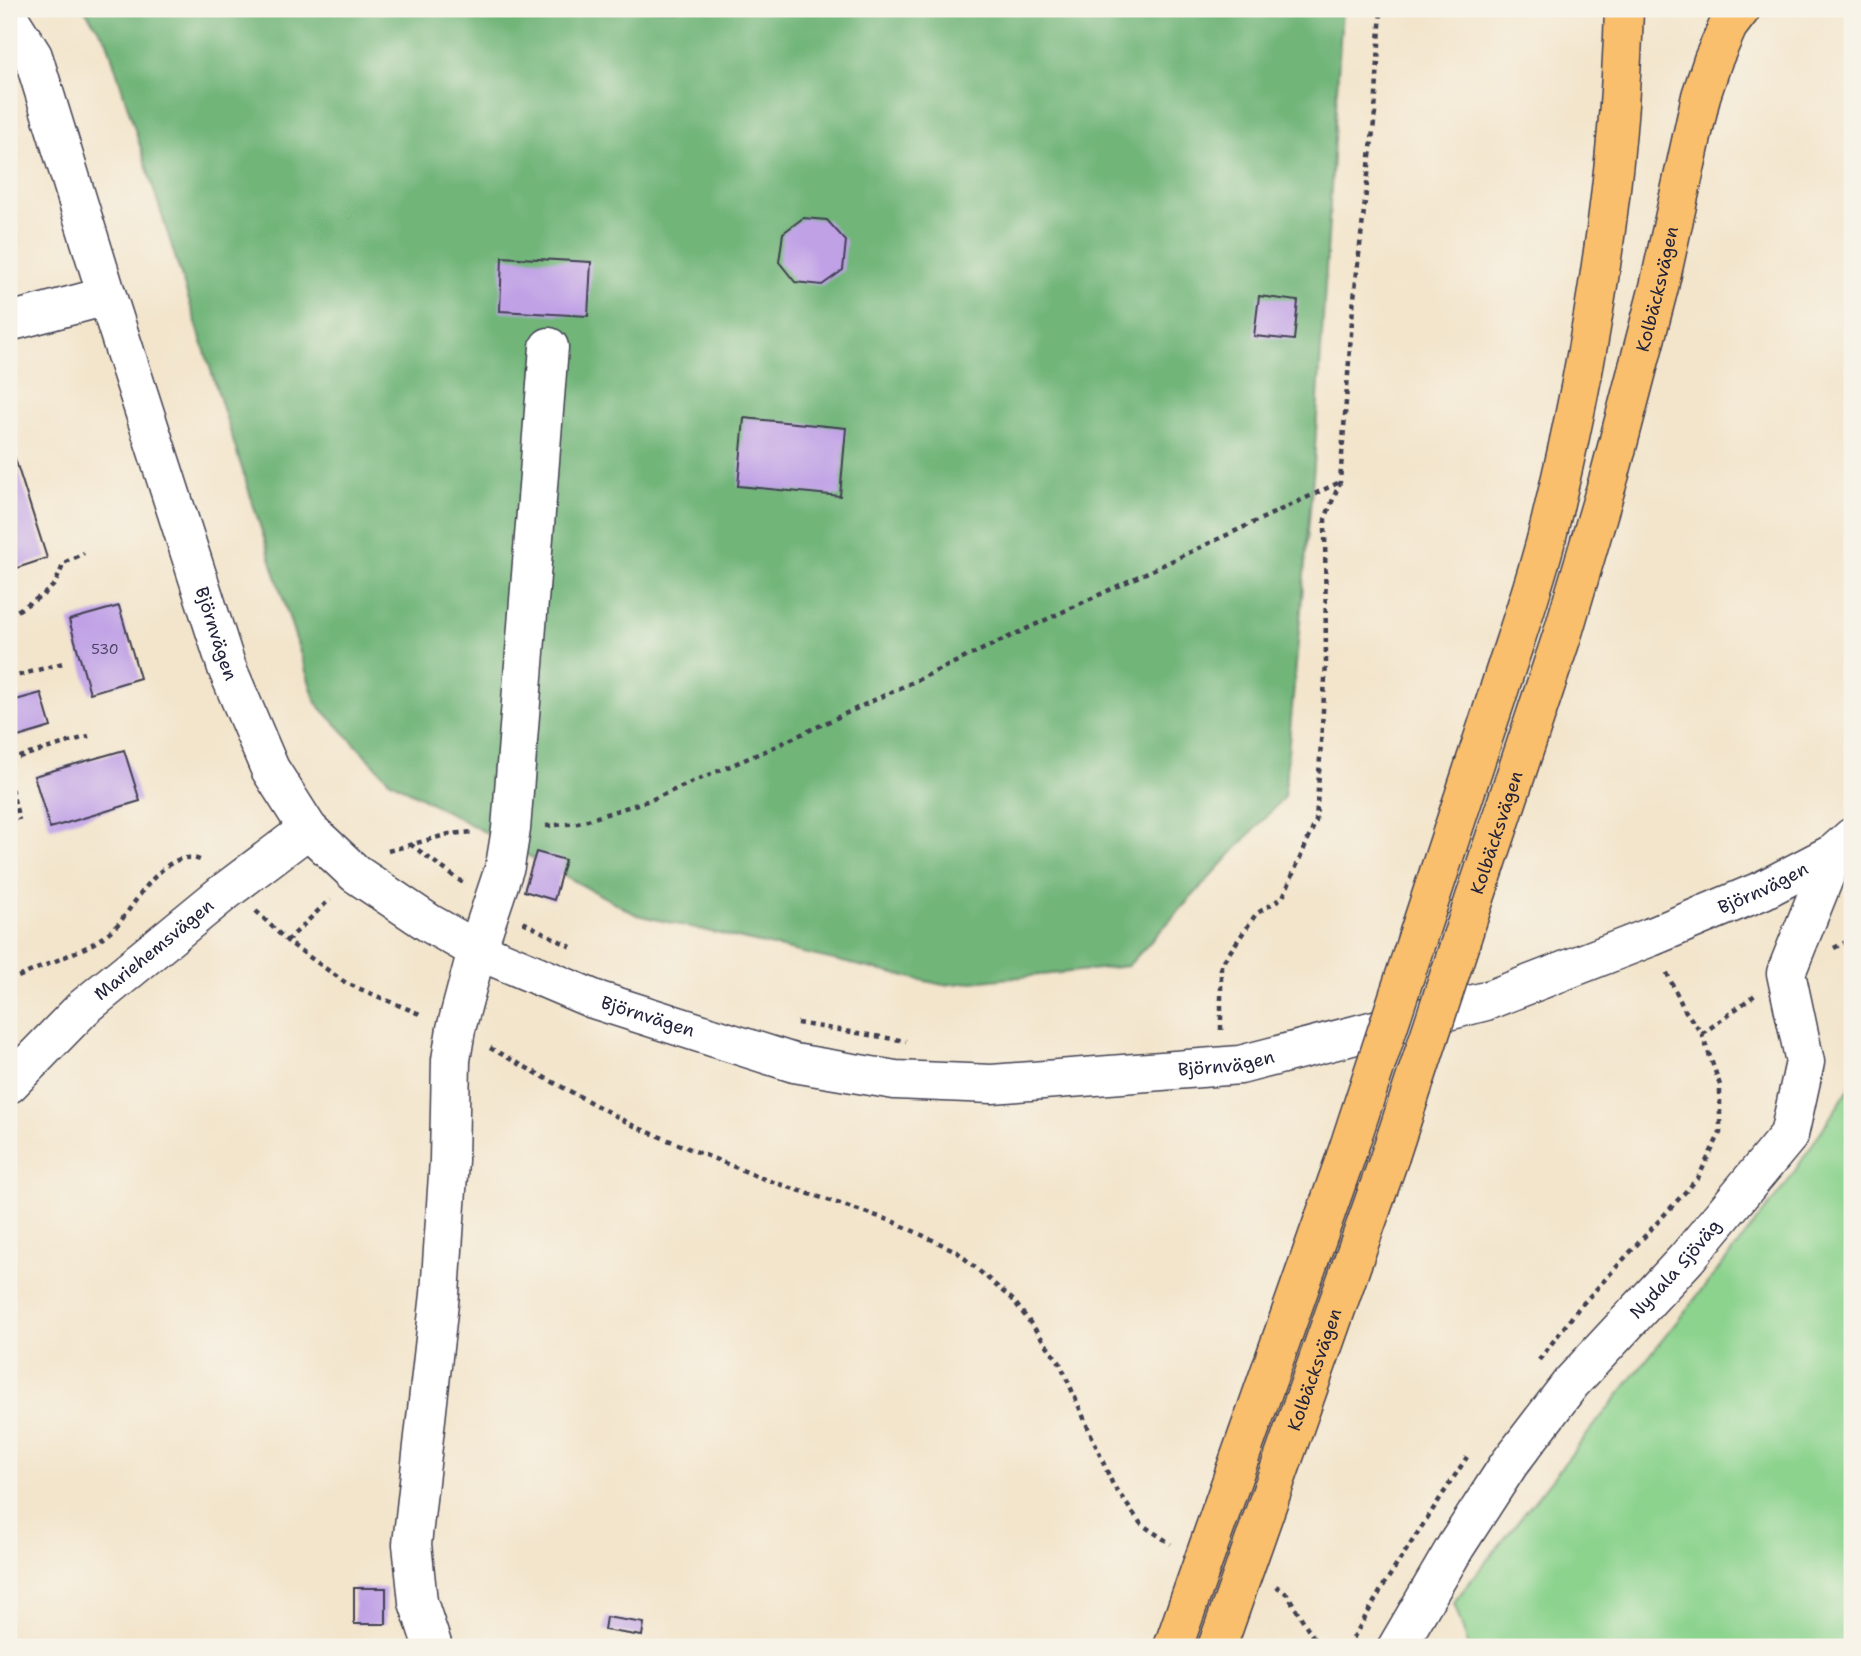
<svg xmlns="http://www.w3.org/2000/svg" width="1861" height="1656" viewBox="0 0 1861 1656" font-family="'Shantell Sans',sans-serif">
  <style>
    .green { fill: #8cd38e; stroke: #577a64; stroke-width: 2 }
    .forest { fill: #71b579; stroke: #4a6c5a; stroke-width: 2 }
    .building { fill: #c0a1e6 }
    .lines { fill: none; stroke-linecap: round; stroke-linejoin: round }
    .minor-casing { stroke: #413f51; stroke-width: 41 }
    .highway-casing { stroke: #413f51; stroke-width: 41 }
    .path { stroke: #413f51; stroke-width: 4.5; stroke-dasharray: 5 5; stroke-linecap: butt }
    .minor { stroke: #fff; stroke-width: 38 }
    .highway { stroke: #f9bf6d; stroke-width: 38 }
    .highway-bridge-casing { stroke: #413f51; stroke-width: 41; stroke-linecap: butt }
    .highway-bridge { stroke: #f9bf6d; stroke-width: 38 }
    .labels { text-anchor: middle; stroke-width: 5; stroke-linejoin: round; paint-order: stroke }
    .number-label { font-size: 14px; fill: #4a4266 }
    .street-label { font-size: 18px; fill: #22223b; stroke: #f7f3e8 }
  </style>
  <rect width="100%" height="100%" fill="#f7f3e8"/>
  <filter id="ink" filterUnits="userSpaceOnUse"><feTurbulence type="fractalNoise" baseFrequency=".0143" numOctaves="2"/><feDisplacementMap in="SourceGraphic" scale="14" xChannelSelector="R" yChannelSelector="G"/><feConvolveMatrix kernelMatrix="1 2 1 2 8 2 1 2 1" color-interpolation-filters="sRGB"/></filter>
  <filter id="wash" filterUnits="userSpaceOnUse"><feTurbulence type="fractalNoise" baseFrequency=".00686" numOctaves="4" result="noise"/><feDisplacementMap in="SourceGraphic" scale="28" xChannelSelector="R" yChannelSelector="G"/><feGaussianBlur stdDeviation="1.57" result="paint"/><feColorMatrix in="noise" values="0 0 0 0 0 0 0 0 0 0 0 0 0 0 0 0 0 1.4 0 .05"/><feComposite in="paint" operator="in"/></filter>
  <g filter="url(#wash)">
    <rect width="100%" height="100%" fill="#f3e5cc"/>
    <!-- green -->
    <polygon class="green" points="1852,1084 1852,1647 1469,1647 1454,1602 1787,1183"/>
    <!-- forest -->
    <polygon class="forest" points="84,9 1342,9 1314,465 1284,797 1128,966 943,985 637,915 389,780 316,703 107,41"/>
    <g id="blocks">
      <!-- building -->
      <g class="building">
        <polygon points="803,218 827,220 846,241 843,270 822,285 795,282 779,262 783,233"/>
        <polygon points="502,257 591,262 588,316 500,311"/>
        <polygon points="1259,296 1298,301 1294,340 1254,336"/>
        <polygon points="744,418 846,428 840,496 738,486"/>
        <polygon points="9,440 47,558 11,570 9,563"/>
        <polygon points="119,606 140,678 90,693 69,620"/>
        <polygon points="41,693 51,727 18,737 9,702"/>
        <polygon points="124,750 140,801 50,828 34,776"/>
        <polygon points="536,852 565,860 554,900 524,891"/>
        <rect x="354" y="1588" width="32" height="36"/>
        <polygon points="606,1617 644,1623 642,1636 604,1630"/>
      </g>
    </g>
  </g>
  <g filter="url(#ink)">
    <use href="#blocks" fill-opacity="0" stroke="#413f51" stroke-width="2"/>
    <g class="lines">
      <!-- minor casing -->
      <g class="minor-casing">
        <g id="minor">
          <path id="s1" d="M9,18L33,56L107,296L227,668L270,769L308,829L356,874L429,923L477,950L593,999L794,1063L895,1080L992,1084L1240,1065L1486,1001L1651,937L1763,890L1834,853L1852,837"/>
          <polyline points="9,322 107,296"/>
          <path id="s2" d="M9,1084L83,1008L222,894L308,829"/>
          <polyline points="433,1647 418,1602 412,1544 440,1294 449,1160 451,1060 456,1029 477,950 505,866 511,829 549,347"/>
          <path id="s3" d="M1397,1647L1456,1546L1509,1464L1571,1383L1687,1258L1789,1135L1805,1062L1786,973L1834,853"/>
        </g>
      </g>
      <!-- highway casing -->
      <g class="highway-casing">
        <g id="highway">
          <path id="s4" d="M1462,937L1562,636L1610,474L1659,287L1701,96L1713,60L1728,26L1741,9"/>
          <path d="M1417,939C1445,855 1473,771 1500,687C1516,637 1534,587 1547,536C1590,363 1619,187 1624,9"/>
          <polyline points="1173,1647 1346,1156"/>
          <path id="s5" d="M1217,1647L1390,1156"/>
        </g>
      </g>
      <!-- path -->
      <g class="path">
        <polyline points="9,616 44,594 55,584 64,563 84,553"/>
        <polyline points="9,678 63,663"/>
        <polyline points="9,760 89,736"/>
        <polyline points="9,779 19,820"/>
        <polyline points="546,826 578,823 653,799 772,748 1340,482"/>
        <polyline points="410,844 463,883"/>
        <polyline points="388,851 449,834 475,832"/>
        <polyline points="256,911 287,941 346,983 422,1015"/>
        <polyline points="523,922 571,947"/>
        <polyline points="287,941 330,899"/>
        <polyline points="1834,948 1852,939"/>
        <path d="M9,981C29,972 49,964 69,955C77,951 86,948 94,943C102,938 113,930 119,923C138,900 168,842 204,862"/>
        <polyline points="797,1023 906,1041"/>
        <polyline points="1221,1030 1221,965 1256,914 1283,897 1316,821 1326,663 1325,519 1340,482 1353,307 1375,113 1381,9"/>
        <polyline points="1702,1034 1755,995"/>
        <polyline points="490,1048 636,1127 764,1179 892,1221 956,1251 1014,1301 1060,1363 1113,1485 1141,1524 1171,1544"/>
        <polyline points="1539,1360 1578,1309 1698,1178 1720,1133 1720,1085 1702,1034 1684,1009 1666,971"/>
        <polyline points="1276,1586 1287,1594 1319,1647"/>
        <polyline points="1348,1647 1385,1583 1467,1457"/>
      </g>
      <!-- minor -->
      <use href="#minor" class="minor"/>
      <!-- highway -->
      <use href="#highway" class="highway"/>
      <!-- highway-bridge casing -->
      <g class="highway-bridge-casing">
        <g id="highway-bridge">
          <polyline points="1346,1156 1417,939"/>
          <polyline points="1390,1156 1462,937"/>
        </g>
      </g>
      <!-- highway-bridge -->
      <use href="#highway-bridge" class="highway-bridge"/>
    </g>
  </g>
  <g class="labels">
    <!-- number labels -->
    <g class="number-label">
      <text x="105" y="654">530</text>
    </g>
    <!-- street labels -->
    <g class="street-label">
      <text dy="6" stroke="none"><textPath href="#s4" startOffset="677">Kolbäcksvägen</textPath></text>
      <text dy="6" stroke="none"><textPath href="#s1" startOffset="651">Björnvägen</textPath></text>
      <text dy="6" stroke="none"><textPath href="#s4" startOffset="110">Kolbäcksvägen</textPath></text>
      <text dy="6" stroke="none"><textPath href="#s1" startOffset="2415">Björnvägen</textPath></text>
      <text dy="6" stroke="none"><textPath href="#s2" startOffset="198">Mariehemsvägen</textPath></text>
      <text dy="6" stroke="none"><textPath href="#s1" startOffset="1260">Björnvägen</textPath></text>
      <text dy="6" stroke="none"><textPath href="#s1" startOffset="1848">Björnvägen</textPath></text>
      <text dy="6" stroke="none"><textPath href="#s3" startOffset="471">Nydala Sjöväg</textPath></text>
      <text dy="6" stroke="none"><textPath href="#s5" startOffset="294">Kolbäcksvägen</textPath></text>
    </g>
  </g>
  <!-- margin -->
  <rect width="1861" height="1656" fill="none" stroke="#f7f3e8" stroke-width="35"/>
</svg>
